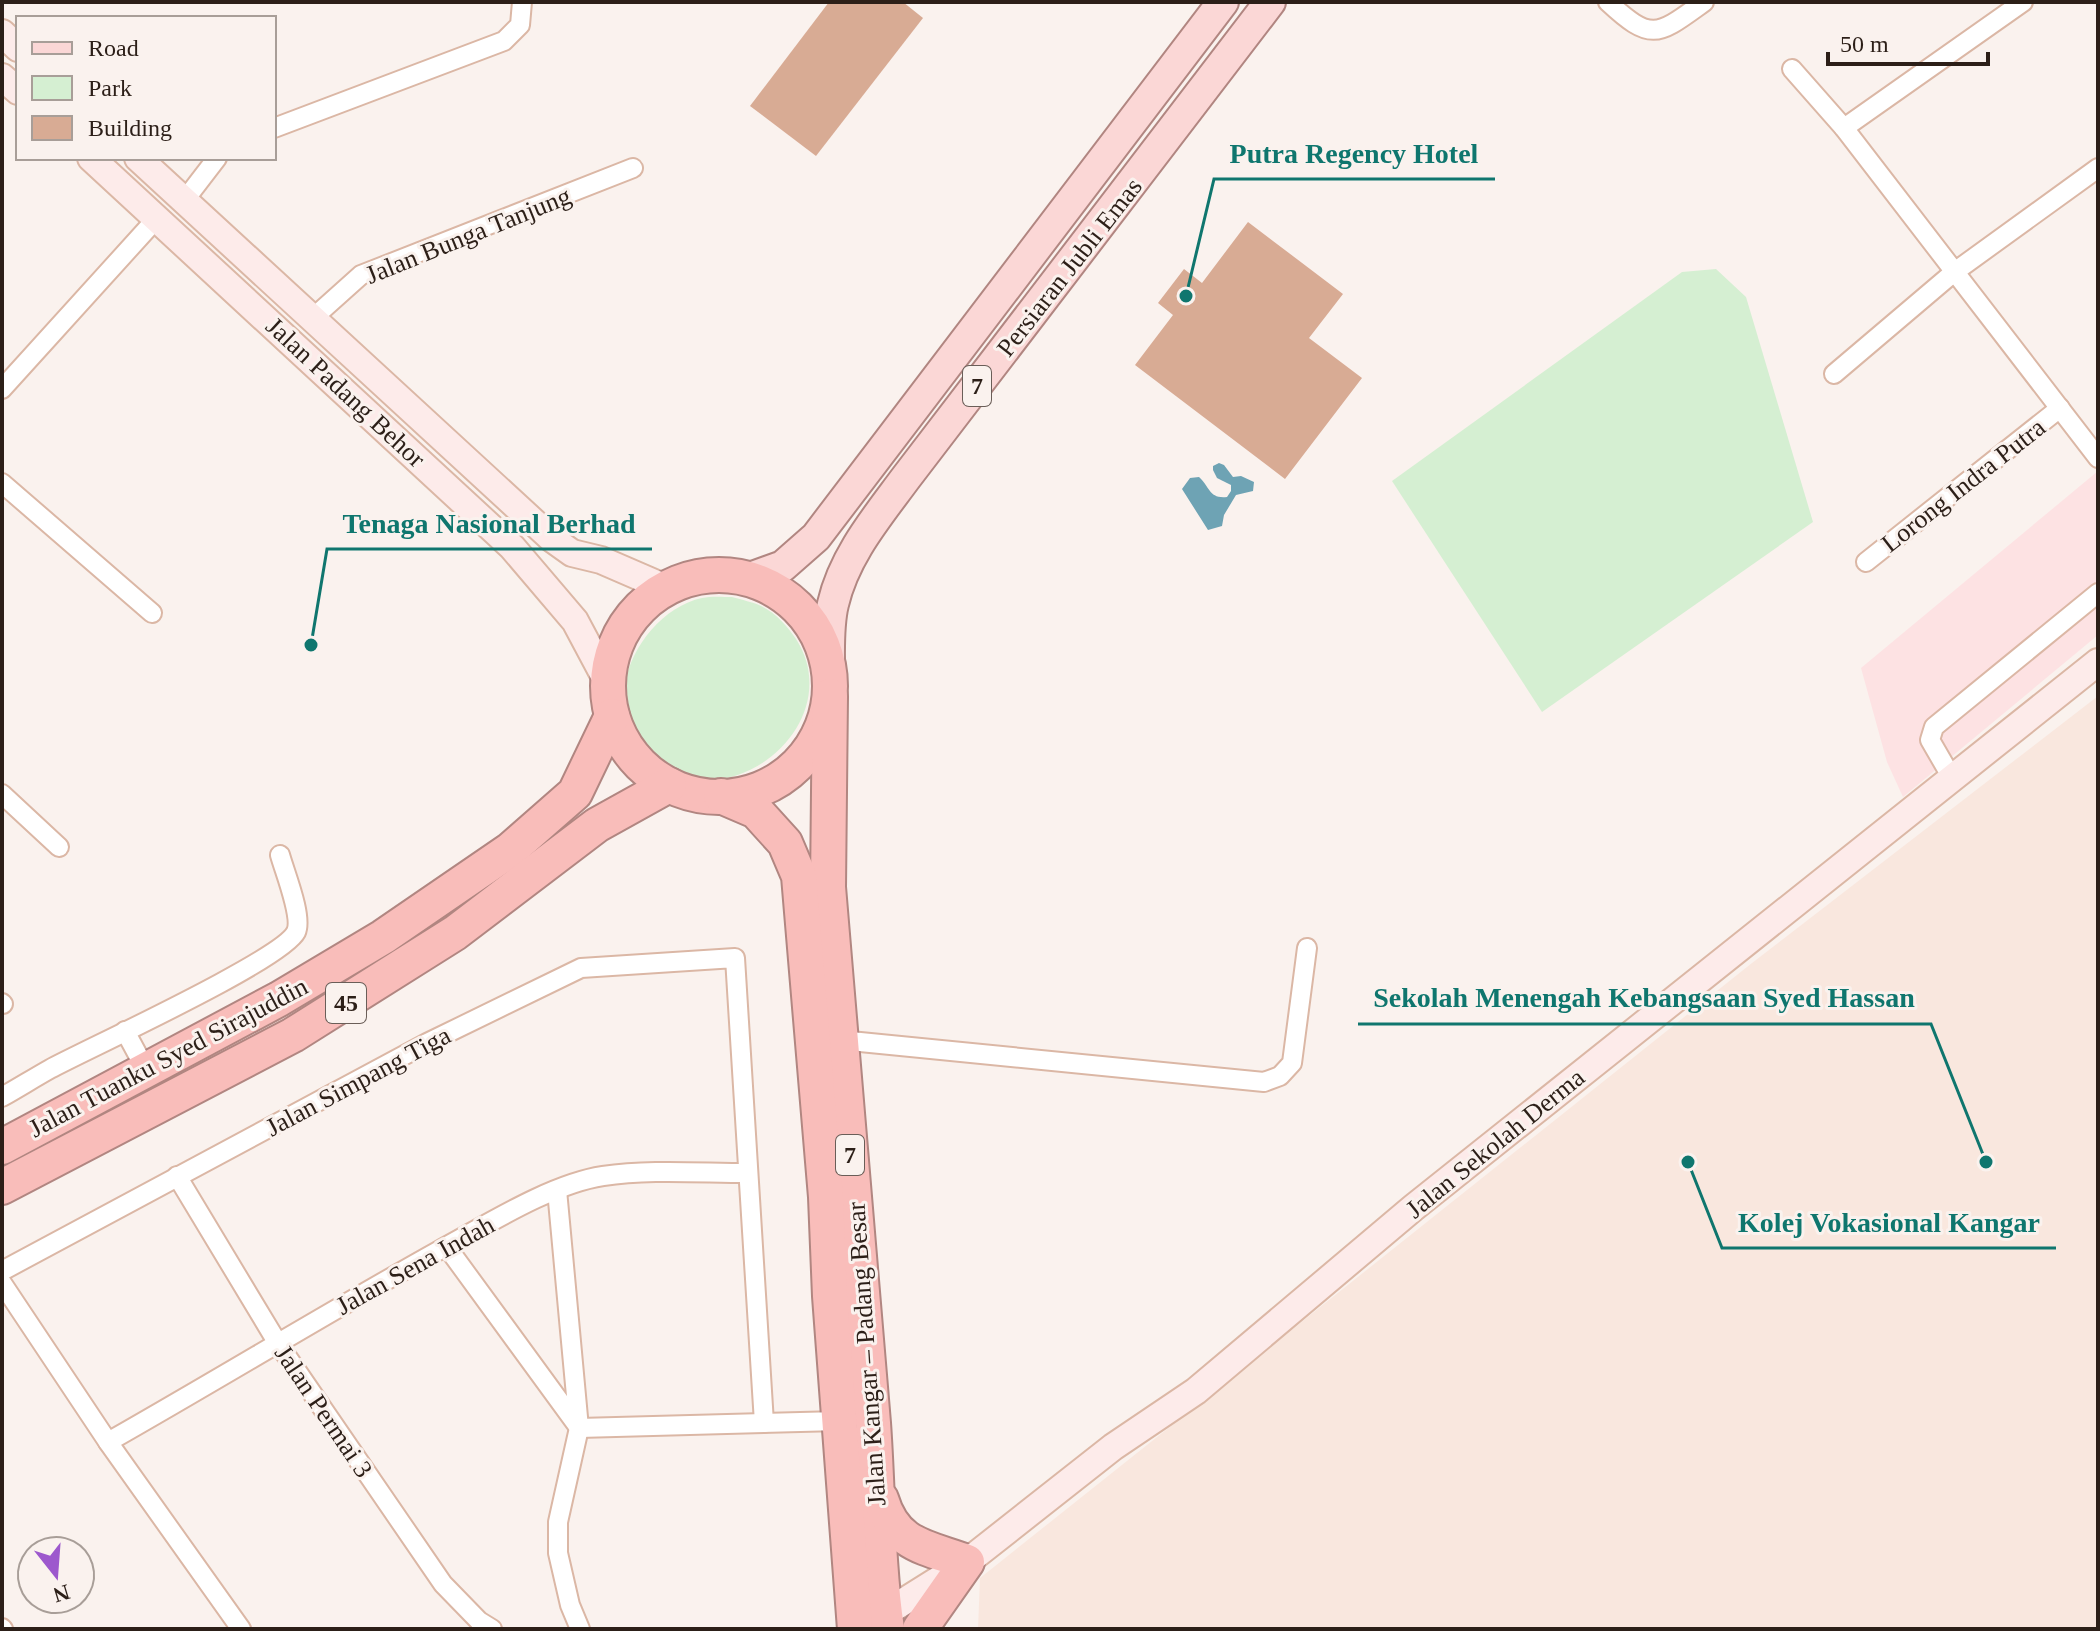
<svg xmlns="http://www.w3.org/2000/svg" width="2100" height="1631" viewBox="0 0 2100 1631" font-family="'Times New Roman',serif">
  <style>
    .commercial { fill: #fde2e3 }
    .built { fill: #f9e7de }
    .green { fill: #d5efd2 }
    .water { fill: #6ea3b4 }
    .building { fill: #d8ab94 }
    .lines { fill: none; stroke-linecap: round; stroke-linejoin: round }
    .street-casing { stroke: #dbb7a5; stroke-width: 22 }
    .secondary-casing { stroke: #dbb7a5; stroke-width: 30 }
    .primary-casing { stroke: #b18681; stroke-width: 34 }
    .highway-casing { stroke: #b18681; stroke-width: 38 }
    .street { stroke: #fff; stroke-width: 18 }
    .secondary { stroke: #fdebea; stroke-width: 26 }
    .primary { stroke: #fbd7d6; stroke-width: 30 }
    .highway { stroke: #f9bdba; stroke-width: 34 }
    .labels { text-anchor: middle; stroke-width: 6; stroke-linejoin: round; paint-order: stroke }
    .shield { fill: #faf2ee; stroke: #6a5e58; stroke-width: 2 }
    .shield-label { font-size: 24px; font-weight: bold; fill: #2c1f18 }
    .street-label { font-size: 26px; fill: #2c1f18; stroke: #faf2ee }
    .leader { fill: none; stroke: #0f766e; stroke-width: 3 }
    .callout-dot { fill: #0f766e; stroke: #faf2ee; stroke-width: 3 }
    .callout-label { font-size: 28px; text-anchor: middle; font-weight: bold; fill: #0f766e; stroke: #faf2ee; stroke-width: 6; stroke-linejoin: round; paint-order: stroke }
  </style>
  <rect width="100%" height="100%" fill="#faf2ee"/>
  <!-- commercial -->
  <polygon class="commercial" points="2098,471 2098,635 1903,797 1887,762 1861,668"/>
  <!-- built -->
  <polygon class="built" points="2098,696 2098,1629 978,1629 980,1578 1752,963"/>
  <!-- green -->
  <g class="green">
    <polygon points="1716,269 1746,297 1813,522 1542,712 1392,481 1682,272"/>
    <path d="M732,597C742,600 753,602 761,606C776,613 787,626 796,639C845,715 750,806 674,773C660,767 644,756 637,742C629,724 621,705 625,684C631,646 664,606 702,598C711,596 723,597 732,597Z"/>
  </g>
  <!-- water -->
  <path class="water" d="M1219,463L1224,465L1233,477L1241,476L1254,482L1253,491L1236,495L1224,515L1222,526L1208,530L1182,489L1190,478L1199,477C1210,487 1209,499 1227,497L1231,491V485L1217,478L1213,470V466Z"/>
  <!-- building -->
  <g class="building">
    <polygon points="829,2 903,2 923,18 816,156 750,106"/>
    <polygon points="1248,222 1343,294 1309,338 1362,378 1285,479 1135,365 1173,315 1158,303 1184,269 1202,283"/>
  </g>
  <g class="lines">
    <!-- street casing -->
    <g class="street-casing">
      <g id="street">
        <path d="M1608,2C1652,43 1658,35 1704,2"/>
        <polyline points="1792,69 1844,128 2098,458"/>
        <polyline points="274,128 504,41 520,25 522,2"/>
        <polyline points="1844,128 2023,2"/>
        <polyline points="184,201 217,158"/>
        <polyline points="313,318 361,275 633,168"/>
        <polyline points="1834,374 1953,273 2098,168"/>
        <polyline points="2,389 157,218"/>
        <polyline points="2,483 152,613"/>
        <polyline points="1866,562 2060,408"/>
        <polyline points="1952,778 1930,740 1934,727 2098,593"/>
        <polyline points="2,794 59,847"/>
        <polyline points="2,1003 3,1004"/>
        <polyline points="125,1031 146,1070"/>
        <polyline points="840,1040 1264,1082 1280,1076 1292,1063 1307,948"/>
        <path d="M2,1097C18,1088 34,1078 50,1069C89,1048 282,960 296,932C303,917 285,873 280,855"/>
        <polyline points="177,1176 277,1342 443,1584 479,1621 492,1629"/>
        <polyline points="557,1190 579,1428 558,1522 558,1553 570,1605 580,1629"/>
        <polyline points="447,1247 577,1425"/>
        <polyline points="2,1271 427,1043 581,968 735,958 764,1423"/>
        <polyline points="2,1283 108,1442 241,1629"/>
        <polyline points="579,1428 839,1421"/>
        <path d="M108,1442C219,1379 327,1313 438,1251C485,1226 550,1184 603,1176C650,1169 700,1173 748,1173"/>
        <polyline points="2,1628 3,1629"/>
      </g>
    </g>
    <!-- secondary casing -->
    <g class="secondary-casing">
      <g id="secondary">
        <polyline points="2,33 18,48"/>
        <polyline points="2,77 18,91"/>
        <polyline points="91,158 512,547 575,621 608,683"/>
        <polyline points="138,158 551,538 572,553 601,560 668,589"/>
        <polyline points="884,1614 967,1562 1113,1447 1196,1391 1413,1208 2098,662"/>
      </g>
    </g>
    <!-- primary casing -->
    <g class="primary-casing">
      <g id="primary">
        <polyline points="747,579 783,566 816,537 1223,2"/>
        <path d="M829,667C829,646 828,624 833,604C844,556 877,517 905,479L1270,2"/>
      </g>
    </g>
    <!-- highway casing -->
    <g class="highway-casing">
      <g id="highway">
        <circle cx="719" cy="686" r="111"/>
        <path d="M830,696L828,887L873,1423C878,1492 877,1561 887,1629"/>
        <polyline points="721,796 756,811 785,843 799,876 826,1197 830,1296 855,1629"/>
        <polyline points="2,1147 279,999 383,937 510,850 575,793 612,716"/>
        <polyline points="2,1187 293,1035 455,933 597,825 669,785"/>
        <path d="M881,1499C895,1546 926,1547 967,1562L920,1629"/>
      </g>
    </g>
    <!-- street -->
    <use href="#street" class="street"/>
    <!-- secondary -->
    <use href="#secondary" class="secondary"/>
    <!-- primary -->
    <use href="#primary" class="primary"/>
    <!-- highway -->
    <use href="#highway" class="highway"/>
  </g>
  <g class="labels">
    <!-- shield labels -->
    <g class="shield">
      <rect x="963" y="366" width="28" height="40" rx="6"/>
      <rect x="326" y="983" width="40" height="40" rx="6"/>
      <rect x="836" y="1135" width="28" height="40" rx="6"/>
    </g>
    <g class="shield-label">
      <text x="977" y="394">7</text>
      <text x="346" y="1011">45</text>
      <text x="850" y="1163">7</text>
    </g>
    <!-- street labels -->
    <g class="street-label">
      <text transform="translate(468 235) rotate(-22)" y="9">Jalan Bunga Tanjung</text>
      <text transform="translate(1069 267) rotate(-52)" y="9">Persiaran Jubli Emas</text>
      <text transform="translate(346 392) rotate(43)" y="9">Jalan Padang Behor</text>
      <text transform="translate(1963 485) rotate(-38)" y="9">Lorong Indra Putra</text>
      <text transform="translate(168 1057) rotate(-28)" y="9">Jalan Tuanku Syed Sirajuddin</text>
      <text transform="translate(358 1081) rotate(-28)" y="9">Jalan Simpang Tiga</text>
      <text transform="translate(1495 1143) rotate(-39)" y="9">Jalan Sekolah Derma</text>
      <text transform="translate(415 1265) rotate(-29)" y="9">Jalan Sena Indah</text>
      <text transform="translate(866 1354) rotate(-94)" y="9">Jalan Kangar – Padang Besar</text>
      <text transform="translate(324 1411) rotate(56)" y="9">Jalan Permai 3</text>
    </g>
  </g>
  <!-- callouts -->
  <path class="leader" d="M1186 296L1214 179H1495M311 645L327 549H652M1986 1162L1931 1024H1358M1688 1162L1722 1248H2056"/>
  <g class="callout-dot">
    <circle cx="1186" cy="296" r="8"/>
    <circle cx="311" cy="645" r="8"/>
    <circle cx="1986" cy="1162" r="8"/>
    <circle cx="1688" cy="1162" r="8"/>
  </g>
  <g class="callout-label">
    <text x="1354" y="163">Putra Regency Hotel</text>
    <text x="489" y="533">Tenaga Nasional Berhad</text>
    <text x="1644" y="1007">Sekolah Menengah Kebangsaan Syed Hassan</text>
    <text x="1889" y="1232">Kolej Vokasional Kangar</text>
  </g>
  <!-- border -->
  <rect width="2100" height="1631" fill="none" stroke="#2c1f18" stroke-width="8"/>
  <!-- legend -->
  <rect x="16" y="16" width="260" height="144" fill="#faf2ee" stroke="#a89e98" stroke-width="2"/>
  <rect x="32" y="42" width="40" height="12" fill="#fbd7d6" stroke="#a89e98" stroke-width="2"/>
  <text x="88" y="56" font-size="24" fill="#2c1f18">Road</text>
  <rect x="32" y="76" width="40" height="24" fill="#d5efd2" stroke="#a89e98" stroke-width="2"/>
  <text x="88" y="96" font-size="24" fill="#2c1f18">Park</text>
  <rect x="32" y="116" width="40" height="24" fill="#d8ab94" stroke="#a89e98" stroke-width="2"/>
  <text x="88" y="136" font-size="24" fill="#2c1f18">Building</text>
  <!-- north arrow -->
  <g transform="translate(56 1575) rotate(163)"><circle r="38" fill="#faf2ee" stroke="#a89e98" stroke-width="2"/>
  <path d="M0-6L14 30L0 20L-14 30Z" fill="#9d58cd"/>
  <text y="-12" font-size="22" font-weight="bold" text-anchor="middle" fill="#2c1f18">N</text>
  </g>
  <!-- scale -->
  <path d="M1828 52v12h160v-12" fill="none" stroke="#2c1f18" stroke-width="4"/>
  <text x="1840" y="52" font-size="24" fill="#2c1f18" stroke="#faf2ee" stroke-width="6" paint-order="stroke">50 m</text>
</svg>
